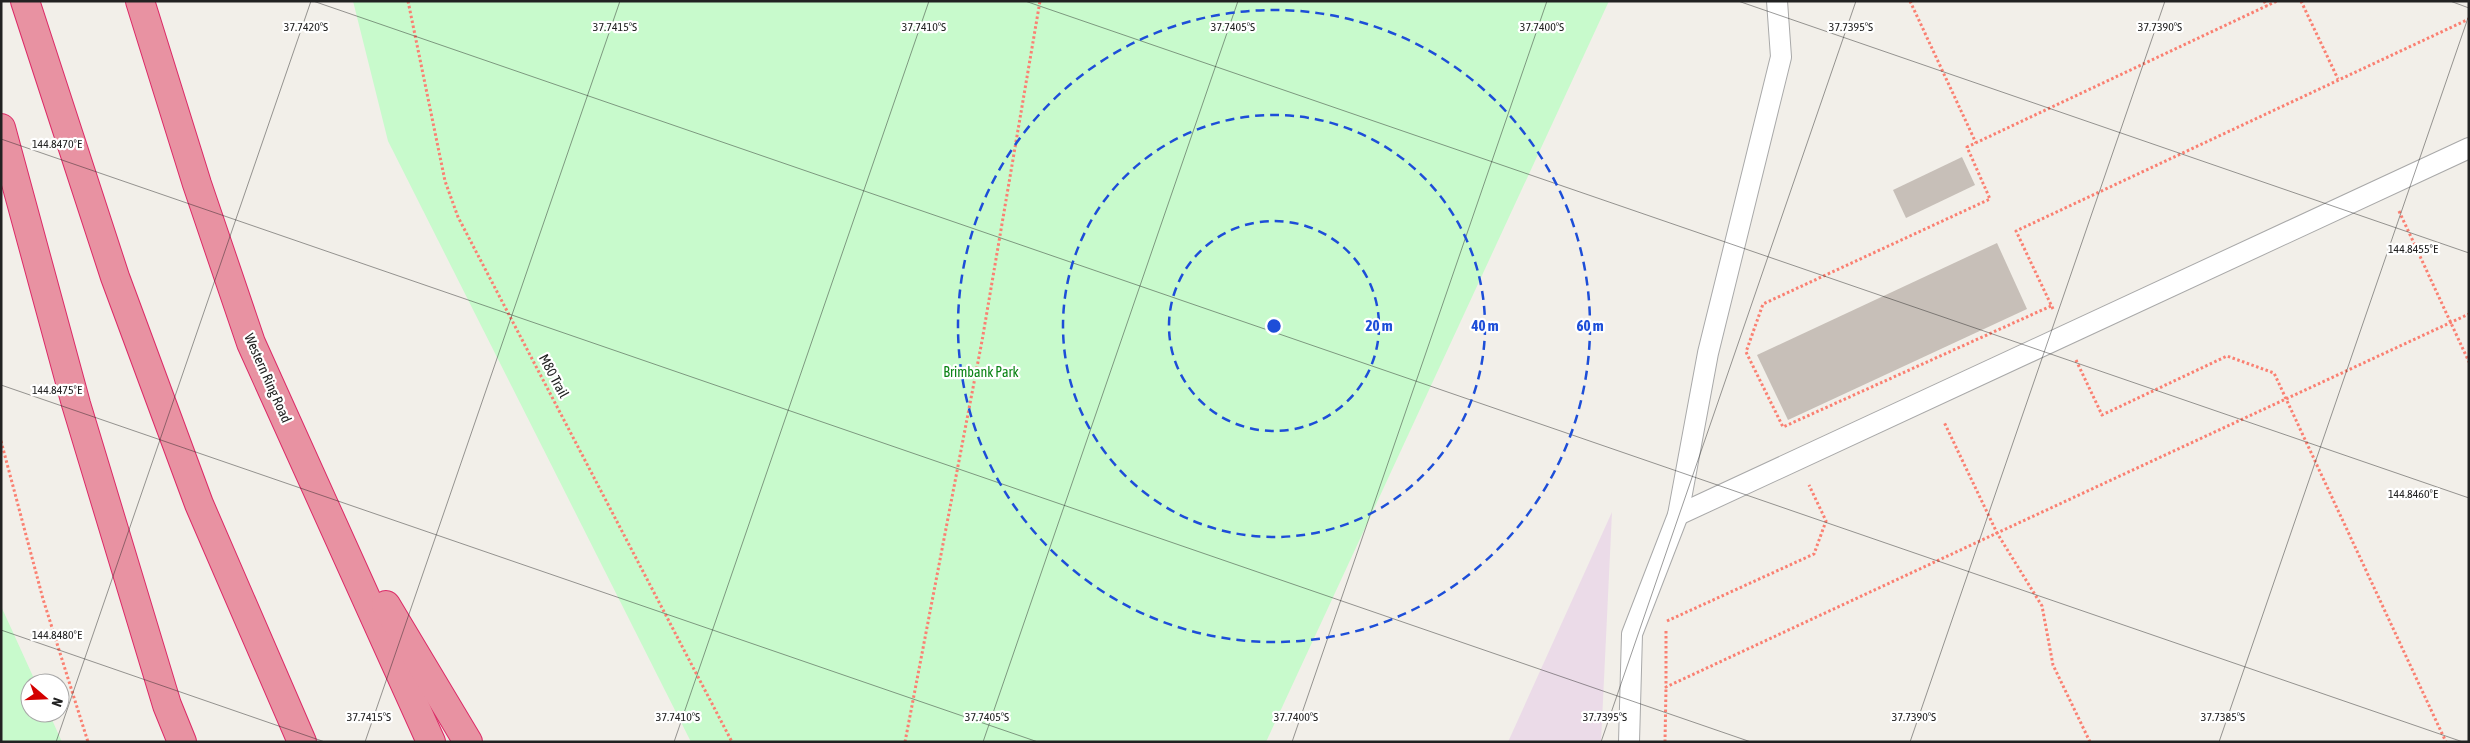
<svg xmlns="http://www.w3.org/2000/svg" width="2470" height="743" viewBox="0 0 2470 743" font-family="'Asap Condensed',sans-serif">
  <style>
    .industrial { fill: #ebdbe8 }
    .park { fill: #c8facc }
    .building { fill: #c7bfb8 }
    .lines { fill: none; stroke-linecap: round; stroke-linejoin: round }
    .lane-casing { stroke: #a9a9a9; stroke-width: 22 }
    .highway-casing { stroke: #dc2a67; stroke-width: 30 }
    .path { stroke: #fa8072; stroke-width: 3; stroke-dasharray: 2.5 2.5; stroke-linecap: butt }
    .lane { stroke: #fff; stroke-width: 20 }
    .highway { stroke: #e892a2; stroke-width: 28 }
    .ticks { fill: none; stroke: #222; stroke-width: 1; stroke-opacity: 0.45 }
    .ring { fill: none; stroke: #1d4ed8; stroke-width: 2.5; stroke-dasharray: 9 6 }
    .labels { text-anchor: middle; stroke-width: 4.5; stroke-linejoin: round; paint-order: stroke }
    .park-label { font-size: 14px; fill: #0c8416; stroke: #fff }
    .street-label { font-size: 14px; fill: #222; stroke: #fff }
    .ticks-label { font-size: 12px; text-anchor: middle; fill: #222; stroke: #fff; stroke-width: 4.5; stroke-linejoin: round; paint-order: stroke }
    .centre { fill: #1d4ed8; stroke: #fff; stroke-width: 2.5 }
    .ring-label { font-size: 15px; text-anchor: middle; font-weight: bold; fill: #1d4ed8; stroke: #fff; stroke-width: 4.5; stroke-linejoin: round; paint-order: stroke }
  </style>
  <rect width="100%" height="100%" fill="#f2efe9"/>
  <!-- industrial -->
  <polygon class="industrial" points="1612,512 1601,742 1508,742"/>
  <!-- park -->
  <g class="park">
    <polygon points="353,1 1609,1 1266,742 691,742 388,141"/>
    <polygon points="1,606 36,683 30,683 30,713 49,713 62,742 1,742"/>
  </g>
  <!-- building -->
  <g class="building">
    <polygon points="1962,157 1975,185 1906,218 1893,190"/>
    <polygon points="1997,243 2027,309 1788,420 1757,355"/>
  </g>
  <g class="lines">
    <!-- lane casing -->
    <g class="lane-casing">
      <g id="lane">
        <polyline points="1678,515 2469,148"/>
        <polyline points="1629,742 1632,634 1678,515 1708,353 1781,57 1777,1"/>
      </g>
    </g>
    <!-- highway casing -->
    <g class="highway-casing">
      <g id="highway">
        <polyline points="25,1 115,277 199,504 302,742"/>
        <polyline points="140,1 197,184 251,343 431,742"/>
        <polyline points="1,128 76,404 167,705 182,742"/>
        <polyline points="386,605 468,742"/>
      </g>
    </g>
    <!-- path -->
    <g class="path">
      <polyline points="408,1 445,181 458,217 732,742"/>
      <polyline points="1910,1 1976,143"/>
      <polyline points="2264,1 2267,6"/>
      <polyline points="2301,1 2338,79"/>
      <polyline points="2399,211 2469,362"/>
      <polyline points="2051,306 1783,427 1746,352 1763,304 1990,199 1967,147 2277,1"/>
      <polyline points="2053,309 2016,231 2469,19"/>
      <polyline points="2076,360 2102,415 2227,356 2274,373 2446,742"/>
      <polyline points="1,441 43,599 88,742"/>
      <polyline points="1667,621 1814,554 1826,521 1809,485"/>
      <polyline points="1666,631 1666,687 1997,533 1944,422"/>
      <polyline points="905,742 982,341 1040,1"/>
      <polyline points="1665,742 1666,687"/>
      <polyline points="2090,742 2053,665 2042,606 1997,533 2469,314"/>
    </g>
    <!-- lane -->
    <use href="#lane" class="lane"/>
    <!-- highway -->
    <use href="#highway" class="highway"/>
  </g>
  <!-- ticks -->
  <path class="ticks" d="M313,1L2463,742M1025,1L2469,498M1738,1L2469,253M2450,1L2469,8M1,3L2,1M1,139L1751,742M1,385L1038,742M1,630L325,742M56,742L311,1M365,742L620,1M674,742L929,1M983,742L1238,1M1292,742L1547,1M1601,742L1856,1M1910,742L2165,1M2219,742L2469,15"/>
  <!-- distance rings -->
  <g class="ring">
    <circle cx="1274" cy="326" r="105"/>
    <circle cx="1274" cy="326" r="211"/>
    <circle cx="1274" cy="326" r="316"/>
  </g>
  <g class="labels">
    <!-- park labels -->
    <g class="park-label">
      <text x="981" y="377">Brimbank Park</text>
    </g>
    <!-- street labels -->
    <g class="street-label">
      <text transform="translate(554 376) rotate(62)" y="5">M80 Trail</text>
      <text transform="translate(268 378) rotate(66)" y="5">Western Ring Road</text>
    </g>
  </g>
  <g class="ticks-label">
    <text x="306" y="31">37.7420°S</text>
    <text x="615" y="31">37.7415°S</text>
    <text x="924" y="31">37.7410°S</text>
    <text x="1233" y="31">37.7405°S</text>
    <text x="1542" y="31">37.7400°S</text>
    <text x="1851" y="31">37.7395°S</text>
    <text x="2160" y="31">37.7390°S</text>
    <text x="57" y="148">144.8470°E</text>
    <text x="2413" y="253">144.8455°E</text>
    <text x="57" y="394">144.8475°E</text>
    <text x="2413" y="498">144.8460°E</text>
    <text x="57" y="639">144.8480°E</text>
    <text x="369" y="721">37.7415°S</text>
    <text x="678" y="721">37.7410°S</text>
    <text x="987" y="721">37.7405°S</text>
    <text x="1296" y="721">37.7400°S</text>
    <text x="1605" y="721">37.7395°S</text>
    <text x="1914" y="721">37.7390°S</text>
    <text x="2223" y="721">37.7385°S</text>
  </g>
  <circle cx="1274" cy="326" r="8" class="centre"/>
  <g class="ring-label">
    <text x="1379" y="331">20 m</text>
    <text x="1485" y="331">40 m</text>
    <text x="1590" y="331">60 m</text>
  </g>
  <!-- border -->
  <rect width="2470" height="743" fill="none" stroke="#222222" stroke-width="5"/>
  <!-- north arrow -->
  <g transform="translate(45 698) rotate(109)"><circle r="24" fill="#ffffff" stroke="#a7a7a7"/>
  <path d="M0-4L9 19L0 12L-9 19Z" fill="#d40000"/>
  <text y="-8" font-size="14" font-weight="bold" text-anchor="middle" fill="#222222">N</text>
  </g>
</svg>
